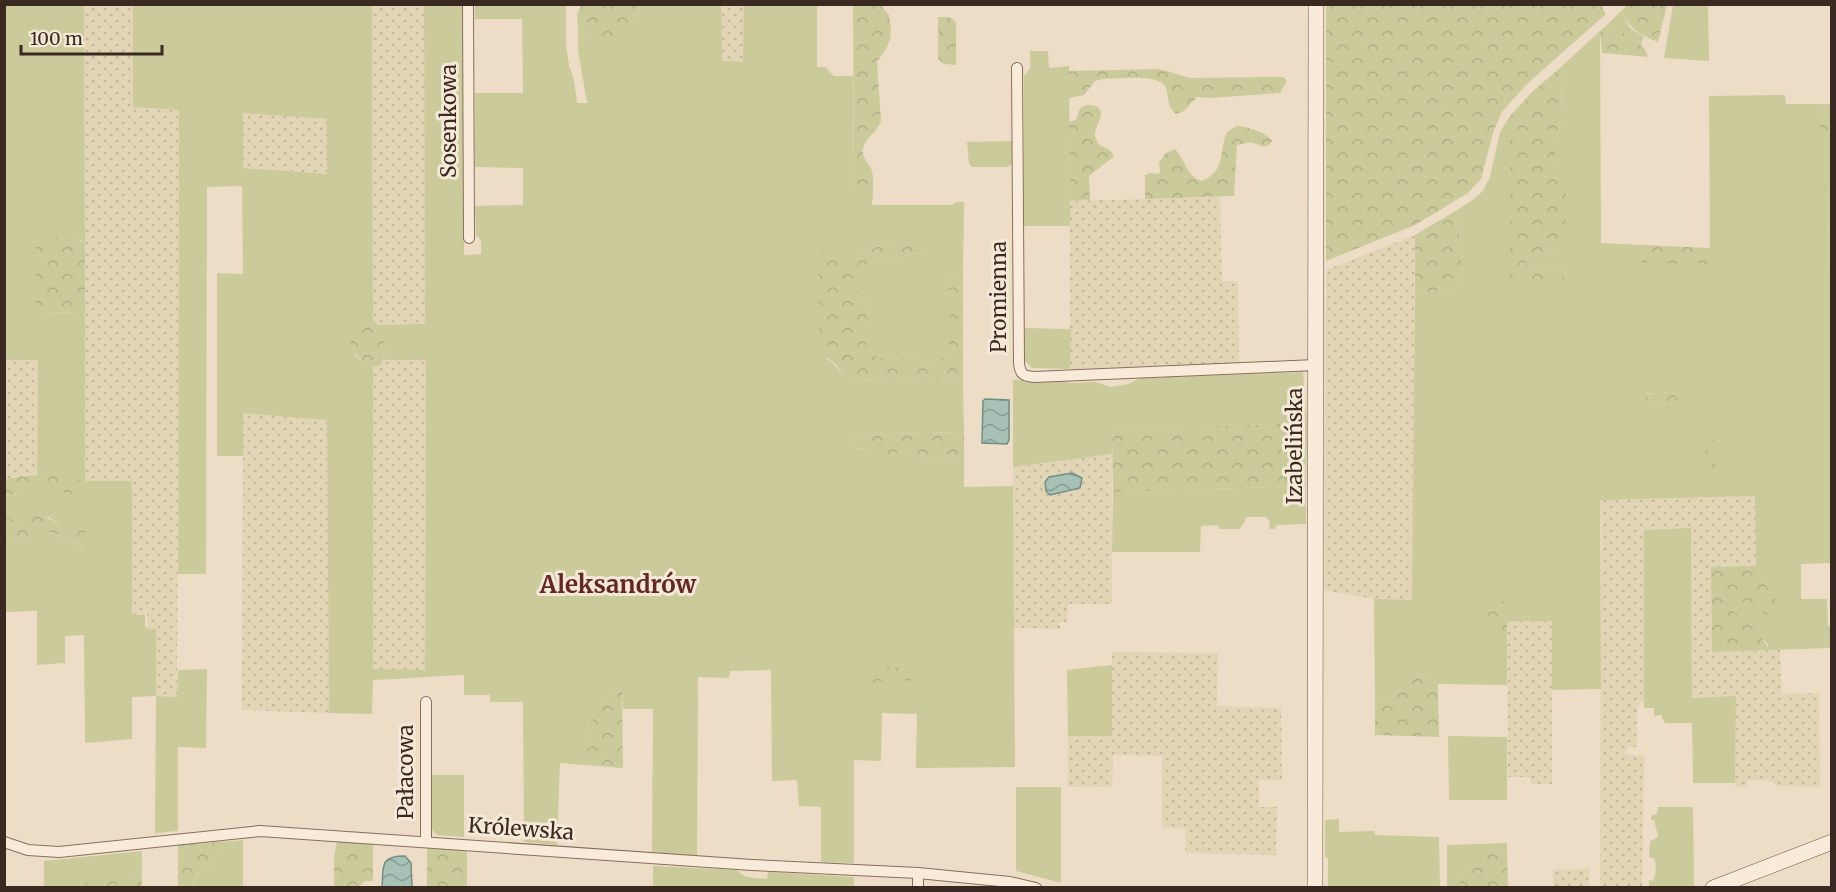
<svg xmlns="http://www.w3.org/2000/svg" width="1836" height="892" viewBox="0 0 1836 892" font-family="Merriweather,serif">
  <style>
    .farmland { fill: url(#farmland-dots) }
    .green { fill: #cbca9b; fill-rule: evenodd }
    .forest { fill: url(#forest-crowns) }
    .water { fill: url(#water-waves); stroke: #6f8f83; stroke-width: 1.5 }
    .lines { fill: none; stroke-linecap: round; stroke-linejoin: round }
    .street-casing { stroke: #886e5d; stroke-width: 12 }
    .secondary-casing { stroke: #6a5040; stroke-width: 16 }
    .street { stroke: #f8ebda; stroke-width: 10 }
    .secondary { stroke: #f8ebda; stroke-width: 15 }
    .labels { text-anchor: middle; stroke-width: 6; stroke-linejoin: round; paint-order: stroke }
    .street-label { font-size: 21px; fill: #392920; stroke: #f4e8d7 }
    .quarter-label { font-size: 24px; font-weight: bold; fill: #642721; stroke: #f4e8d7 }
  </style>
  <defs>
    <pattern id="farmland-dots" width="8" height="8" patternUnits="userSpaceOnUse" patternTransform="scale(1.5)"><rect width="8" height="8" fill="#e2d5b5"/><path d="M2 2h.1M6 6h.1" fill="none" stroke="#c3b79b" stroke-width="1.8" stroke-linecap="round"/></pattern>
    <pattern id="forest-crowns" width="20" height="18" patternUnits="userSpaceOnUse" patternTransform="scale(1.5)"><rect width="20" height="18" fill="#cbca9b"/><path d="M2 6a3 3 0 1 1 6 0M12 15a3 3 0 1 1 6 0" fill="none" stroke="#afae85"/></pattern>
    <pattern id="water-waves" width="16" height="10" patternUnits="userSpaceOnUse" patternTransform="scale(1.5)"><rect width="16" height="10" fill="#a8c1b6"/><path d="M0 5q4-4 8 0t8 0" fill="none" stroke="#8a9d94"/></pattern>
  </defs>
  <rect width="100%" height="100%" fill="#edddc7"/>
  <!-- farmland -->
  <g class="farmland">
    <polygon points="84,5 133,5 133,106 179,110 177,697 156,696 146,609 145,615 132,615 132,481 85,482"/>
    <polygon points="372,5 424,5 425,325 378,325 373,319"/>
    <rect x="721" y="5" width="23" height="57"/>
    <polygon points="243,113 327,119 327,174 243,168"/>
    <polygon points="1220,197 1222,281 1238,281 1239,363 1070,369 1070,201"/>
    <polygon points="1415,235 1412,601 1374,599 1324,590 1326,270"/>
    <polygon points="4,360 38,360 37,475 5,479"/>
    <polygon points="384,360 426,360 425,670 373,670 373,367 381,365"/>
    <polygon points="243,413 327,419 329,713 242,710"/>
    <polygon points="1112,454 1112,604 1068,604 1067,622 1060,622 1060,629 1014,628 1013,467"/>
    <polygon points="1756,496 1756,566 1711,567 1712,652 1780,650 1782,694 1819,693 1820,787 1778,786 1768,780 1747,780 1747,787 1735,787 1736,697 1692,698 1691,529 1644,530 1644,702 1641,702 1637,708 1637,747 1628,747 1624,754 1644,756 1642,887 1600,887 1601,532 1600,500"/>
    <polygon points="1552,620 1552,784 1531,784 1530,777 1508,777 1507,621"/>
    <polygon points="1112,652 1218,653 1217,706 1281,708 1282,780 1259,780 1259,807 1277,807 1276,855 1185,853 1186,829 1162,827 1162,756 1113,755 1112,787 1068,787 1068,736 1112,736"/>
    <polygon points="1589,869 1589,887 1553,887 1553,870"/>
  </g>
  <!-- green -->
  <g class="green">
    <path d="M5,5H84L85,242L77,239L36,312L85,313V481H132V615H145V626L148,629H156V696L177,697L178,670L207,669L206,748L178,747V831L155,833L156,696L132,697V739L85,743L84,635L65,636V663L37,665V611L5,612L4,540L37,538V528L54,533L84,547L85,530C73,525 58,526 49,517L20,522L4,516L5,496L16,494L37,485L38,360H5Z"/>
    <path d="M133,5H372L373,319H365L355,356L373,367V669L425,670L426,360H384L385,343L378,325L425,324L424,5H464V255L481,254V240L476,235L475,206L523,205V168L475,167V93H523L522,19H475V5H566V44L569,65L574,80L577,103H587L578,50V29L603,43C620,32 636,26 640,5H721L722,61L743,62L744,5H817V67H825L834,76H853L854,205H952L956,202H964L963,276L952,275L949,281V350L944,357L937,361L882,358C856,351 866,325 870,305L859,297L856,274L863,265L928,251L894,243L853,252H818L826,359C840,366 837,374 852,380L963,383L964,432L854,435L853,448L871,449L886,453L916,451V462L964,461V487L1013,486L1015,767L916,768L917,714L882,713L881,761L854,760V863L821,862V807L799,806L797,780L772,781L771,670L730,671L729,678L698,677L697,856L652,852L653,709H623L622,691C604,697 589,716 587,736C586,746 589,755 585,765L560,763L557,845L524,842L523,702H490V695H464V675C433,676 403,679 373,680L372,714L329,713L327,420L243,413V456H217V273L243,274L242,186L207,187L206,574H178L179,110L133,107ZM243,113L327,119V174L243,168Z"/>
    <polygon points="1673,5 1708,5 1709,61 1664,58"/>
    <polygon points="1621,11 1630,28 1644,37 1641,44 1608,24"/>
    <path d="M1600,31L1601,243L1643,245L1642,263H1710L1709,96L1785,95L1786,104H1822C1819,122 1819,140 1832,155L1831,186L1829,187L1828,276H1832V563L1801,564V599H1827L1828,626H1831V648L1769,650L1767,643L1756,634L1751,625L1741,621L1734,612L1737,602L1772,598L1768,592L1766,581L1756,566L1755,496L1600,500L1601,689L1552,690V621H1507L1506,602L1489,638H1507V685L1438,684L1422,675C1405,688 1398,701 1375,702L1374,599L1412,600L1415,294L1464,287L1457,210L1470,202L1483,191L1490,177L1500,132L1510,116V278H1564L1563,266L1533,268L1528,266L1526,261L1528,255L1556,249L1563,183L1555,159V142L1562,120L1561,67ZM1654,393H1672L1677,406L1652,403L1649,394Z"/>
    <polygon points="1030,51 1048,51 1049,68 1069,66 1070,226 1024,226 1024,75 1030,69"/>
    <polygon points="1013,141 1013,164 1007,167 972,167 969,164 967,142"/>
    <polygon points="1025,328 1071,329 1070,369 1032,368 1025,361"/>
    <polygon points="1303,372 1307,423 1112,429 1112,454 1013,467 1013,380 1062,381 1072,383 1096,382 1110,387 1128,384 1140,378"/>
    <polygon points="1306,486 1306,524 1277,525 1274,529 1270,529 1269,520 1266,517 1247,517 1240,529 1219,529 1218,525 1201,526 1200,552 1112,552 1113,492"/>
    <polygon points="1691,528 1692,698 1736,696 1735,783 1693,783 1692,723 1665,723 1661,715 1654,716 1654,708 1644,708 1644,530"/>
    <polygon points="1112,665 1112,736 1068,736 1067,670"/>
    <polygon points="1448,736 1507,737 1507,800 1449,800"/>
    <polygon points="432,775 464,775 464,837 437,835 432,830"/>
    <polygon points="1016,787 1061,787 1061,883 1016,871"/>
    <path d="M1658,807H1693L1694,887L1649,888V880L1653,881C1656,875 1657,865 1654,859L1649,857L1650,841L1655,839L1658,836L1654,820H1651V816L1657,814Z"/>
    <polygon points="1339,819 1339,832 1374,831 1375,835 1439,837 1440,887 1328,887 1328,858 1325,857 1325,820"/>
    <path d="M243,840V887L193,888C196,860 221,874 219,842Z"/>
    <polygon points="337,841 373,844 373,851 353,855 343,854 334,858"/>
    <path d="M1507,843V849C1481,846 1465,863 1458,887H1447V845Z"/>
    <polygon points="142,851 142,877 132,873 85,882 85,887 44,888 44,861"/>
    <path d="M653,866L737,870C744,879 757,878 767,879L768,872L854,877V887H653Z"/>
  </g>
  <!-- forest -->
  <g class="forest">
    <path d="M581,5V4L640,5C636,24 616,43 596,44L589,35L578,29L577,14Z"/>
    <path d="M853,5H881L889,15L891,30L890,40L886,49L877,62L881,121C878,132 866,136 863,149C861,158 870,163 872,171C874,182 873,194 872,206L854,205Z"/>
    <polygon points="1601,5 1606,14 1528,83 1502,112 1494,130 1481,179 1468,193 1415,225 1326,261 1326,5"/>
    <path d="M1628,5H1667L1658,42C1638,34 1632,31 1621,11Z"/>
    <polygon points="938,17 949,17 956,22 956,65 944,64 938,59"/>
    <path d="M1608,24C1621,32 1646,42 1648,57L1602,53L1600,31Z"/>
    <path d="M1561,67L1562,120L1555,142V159L1566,191V233L1562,244L1556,249L1528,255L1526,261L1528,266L1533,268L1563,266L1564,278L1561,284C1545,289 1525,286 1510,278V116L1533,91Z"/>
    <path d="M1156,69C1169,70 1179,76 1191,78L1282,77L1286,79V83L1280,93L1210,98L1197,97L1184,111L1176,114C1167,107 1169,98 1166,88C1161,73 1117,79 1103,79L1095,81L1084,95L1069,98V71Z"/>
    <path d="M1822,104H1831V155C1818,139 1819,123 1822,104Z"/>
    <path d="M1087,105C1112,106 1096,123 1095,134C1095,137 1097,141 1098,144C1105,149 1114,148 1113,158C1104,163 1097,170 1089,176L1090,200L1070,201L1069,122L1076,120C1079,112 1078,107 1087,105Z"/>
    <path d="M1237,126C1248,127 1266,132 1272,141L1270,144L1264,147L1251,142L1237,145L1234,196L1145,199V175L1150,173L1159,174L1160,170L1159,162L1166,153L1175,149C1186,161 1186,176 1202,181C1227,170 1218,152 1227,132Z"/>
    <polygon points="1829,186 1832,186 1831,276 1828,276"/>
    <polygon points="1457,210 1464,287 1415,294 1415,235"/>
    <polygon points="64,237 85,242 85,313 36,312 36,238"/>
    <path d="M921,241L927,242L930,246L928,251L863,265L857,273L859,297L870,305C866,324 857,351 882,358L937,361L944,357L949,350V281L952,275L963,276V383L852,380C840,375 844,375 837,366C833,361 825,358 820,353L818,251L853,252L894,243Z"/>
    <polygon points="1643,245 1710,248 1710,264 1642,263"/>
    <path d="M365,319H373C384,330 389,350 381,365L373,367C352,358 336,331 365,319Z"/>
    <polygon points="1654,393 1672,393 1683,397 1677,406 1652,403 1644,398"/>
    <polygon points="1307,423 1306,486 1113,492 1112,429"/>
    <polygon points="964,432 964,461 915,462 916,451 886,454 871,449 853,448 854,435"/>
    <path d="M1711,436C1719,446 1721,462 1710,471C1702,459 1704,447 1711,436Z"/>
    <path d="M50,471L85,482V496C72,493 55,494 46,483L47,474Z"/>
    <polygon points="37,475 37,485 27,491 5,496 5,479"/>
    <polygon points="4,516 20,522 32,516 44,516 57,523 72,525 85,530 85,547 54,533 38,529 37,538 5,540"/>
    <path d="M1756,566C1759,570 1763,574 1765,579C1769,589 1768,595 1778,601L1780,607L1775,614L1769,616C1759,610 1748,598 1737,603L1734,612C1739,618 1743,620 1749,624C1753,626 1767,645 1769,650L1712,652L1711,567Z"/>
    <path d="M1494,599L1507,602V638H1489C1477,627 1485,610 1494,599Z"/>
    <path d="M916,667V681C908,681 899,679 891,679C878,680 875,688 863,677L864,671L876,668Z"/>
    <path d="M1422,675L1438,684L1439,737L1375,735V702C1407,700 1400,682 1422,675Z"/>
    <path d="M622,691L623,768L585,765C588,755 586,747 587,737C588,717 603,697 622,691Z"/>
    <path d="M219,842C221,874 196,860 193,887H178V845Z"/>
    <polygon points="427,848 467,850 467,887 427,887"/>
    <path d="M1490,848L1507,849L1508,887H1458C1463,869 1473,856 1490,848Z"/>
    <polygon points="367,851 373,851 373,881 365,881 358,887 334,887 334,858 344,854 358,854"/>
    <polygon points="110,871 132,873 142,877 142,887 85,887 85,882 93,875"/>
  </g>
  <!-- water -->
  <g class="water">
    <polygon points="985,399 1009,400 1009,440 1007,444 982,443 983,401"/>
    <polygon points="1072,473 1082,478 1080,488 1050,495 1046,491 1045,482 1049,477"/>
    <path d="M405,856L411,863L412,887H382C384,868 378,856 405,856Z"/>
  </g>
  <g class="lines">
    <!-- street casing -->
    <g class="street-casing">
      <g id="street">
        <polyline points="468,4 469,238"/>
        <path d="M1017,68L1019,363C1020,374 1023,376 1034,377L1316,365"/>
        <polyline points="4,842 28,850 59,852 260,831 752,865 918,873 1010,882 1036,888"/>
        <polyline points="426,842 426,702"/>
        <polyline points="918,873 918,888"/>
      </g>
    </g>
    <!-- secondary casing -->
    <g class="secondary-casing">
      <g id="secondary">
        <polyline points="1315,888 1316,4"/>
        <polyline points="1713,888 1832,842"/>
      </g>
    </g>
    <!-- street -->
    <use href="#street" class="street"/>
    <!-- secondary -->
    <use href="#secondary" class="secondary"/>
  </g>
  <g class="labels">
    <!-- street labels -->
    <g class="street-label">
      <text transform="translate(449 121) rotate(-90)" y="7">Sosenkowa</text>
      <text transform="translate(999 297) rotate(-90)" y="7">Promienna</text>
      <text transform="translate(1295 446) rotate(-90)" y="7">Izabelińska</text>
      <text transform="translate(406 772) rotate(-90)" y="7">Pałacowa</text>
      <text transform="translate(521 829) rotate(4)" y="7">Królewska</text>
    </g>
    <!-- quarter labels -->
    <g class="quarter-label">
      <text x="618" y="593">Aleksandrów</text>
    </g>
  </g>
  <!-- border -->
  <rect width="1836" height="892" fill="none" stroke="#392920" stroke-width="12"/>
  <!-- scale -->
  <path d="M21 45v9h141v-9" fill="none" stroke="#392920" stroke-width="3"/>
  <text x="30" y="45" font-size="18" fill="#392920" stroke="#f4e8d7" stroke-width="4.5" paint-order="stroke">100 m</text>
</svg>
